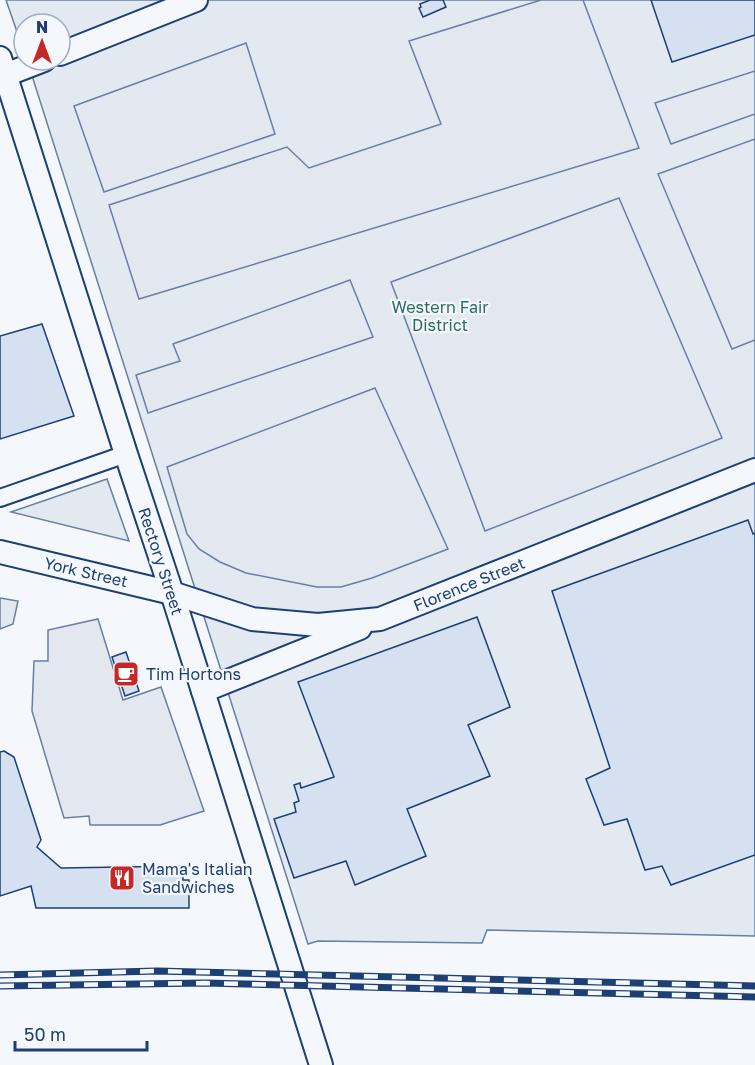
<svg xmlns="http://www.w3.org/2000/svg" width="755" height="1065" viewBox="0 0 755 1065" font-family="'Golos Text',sans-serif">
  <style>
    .green { fill: #e3e9f0; stroke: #687fa3; stroke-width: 1.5 }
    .parking { fill: #e3e8f0; stroke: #687fa3; stroke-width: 1.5 }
    .building { fill: #d5e0f0; stroke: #1d3f73; stroke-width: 1.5 }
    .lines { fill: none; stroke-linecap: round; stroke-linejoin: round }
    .street-casing { stroke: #1d3f73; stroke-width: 20 }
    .secondary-casing { stroke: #1d3f73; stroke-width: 26 }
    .street { stroke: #f4f7fb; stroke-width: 16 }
    .secondary { stroke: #f4f7fb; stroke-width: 22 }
    .rail-casing { stroke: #1d3f73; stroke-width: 7 }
    .rail { stroke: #f4f7fb; stroke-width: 4.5; stroke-dasharray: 14; stroke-linecap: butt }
    .labels { text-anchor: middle; stroke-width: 4.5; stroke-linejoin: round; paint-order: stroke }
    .park-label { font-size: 16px; fill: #2c6c60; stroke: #f4f7fb }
    .street-label { font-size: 16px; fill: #1d3f73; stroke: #f4f7fb }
    .poi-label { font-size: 16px; fill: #1d3f73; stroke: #f4f7fb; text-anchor: start }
  </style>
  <rect width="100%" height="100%" fill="#f4f7fb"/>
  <!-- green -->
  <g class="green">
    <polygon points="6,0 755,0 755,936 487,930 482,943 318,941 308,944 27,60 60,60 60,24 24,24 24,52"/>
    <polygon points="107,479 129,541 11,512"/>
  </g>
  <!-- parking -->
  <g class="parking">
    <polygon points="541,0 583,0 639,148 139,299 109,205 287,147 309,168 441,124 409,41"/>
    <polygon points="246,43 275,134 104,192 74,106"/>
    <polygon points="755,71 755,114 671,144 655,103"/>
    <polygon points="755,139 755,340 732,349 658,174"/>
    <polygon points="619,198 722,438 485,531 391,282"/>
    <polygon points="350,280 373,337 148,413 136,375 180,361 173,344"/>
    <polygon points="375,388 448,549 372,578 341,587 317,587 246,573 220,562 199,549 187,534 167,467"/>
    <polygon points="0,598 18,601 13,624 0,629"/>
    <polygon points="98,619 123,700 161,687 204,811 160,825 90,825 89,816 64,818 32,711 34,661 48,661 48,630"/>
  </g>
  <!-- building -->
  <g class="building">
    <polygon points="430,0 443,0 446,7 423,17 419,8 421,7 420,4"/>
    <polygon points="651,0 755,0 755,35 672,62"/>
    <polygon points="42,324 74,416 0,439 0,336"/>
    <polygon points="748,520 753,534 755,533 755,855 671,885 662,866 645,870 627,819 604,825 586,779 610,768 552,591"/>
    <polygon points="477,617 510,707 468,725 490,776 407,809 426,856 355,885 346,861 294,878 274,819 296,812 294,803 299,801 294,785 300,783 301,788 334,777 298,682"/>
    <polygon points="126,652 139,691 125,696 112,657"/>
    <polygon points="4,751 14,757 41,840 37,847 61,868 183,866 183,880 189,880 189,908 36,908 31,886 0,896 0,752"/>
  </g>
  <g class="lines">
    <!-- street casing -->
    <g class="street-casing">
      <polyline id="street" points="0,498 126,454"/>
    </g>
    <!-- secondary casing -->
    <g class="secondary-casing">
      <g id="secondary">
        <polyline points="60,54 196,0"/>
        <polyline points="0,58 126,454 172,593 321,1065"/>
        <polyline points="0,77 44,60"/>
        <polyline points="0,552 172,593 252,619 318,625 380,619 755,470"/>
        <polyline points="203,691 360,628"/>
      </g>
    </g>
    <!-- street -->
    <use href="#street" class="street"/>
    <!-- secondary -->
    <use href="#secondary" class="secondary"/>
    <!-- rail casing -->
    <g class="rail-casing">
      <g id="rail">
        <polyline points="0,975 157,971 755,986"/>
        <polyline points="0,986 205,983 755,997"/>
      </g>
    </g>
    <!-- rail -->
    <use href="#rail" class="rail"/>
  </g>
  <!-- icons -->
  <defs>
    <g id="cafe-square" transform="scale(1.35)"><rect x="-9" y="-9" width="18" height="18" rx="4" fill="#c62828" stroke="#f4f7fb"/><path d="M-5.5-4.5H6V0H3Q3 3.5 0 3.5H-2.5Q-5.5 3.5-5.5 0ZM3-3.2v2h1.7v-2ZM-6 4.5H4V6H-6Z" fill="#fff"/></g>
    <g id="restaurant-square" transform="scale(1.35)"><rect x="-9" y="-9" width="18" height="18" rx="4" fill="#c62828" stroke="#f4f7fb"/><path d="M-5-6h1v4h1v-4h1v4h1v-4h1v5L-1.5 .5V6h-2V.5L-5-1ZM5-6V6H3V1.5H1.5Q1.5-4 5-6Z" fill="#fff"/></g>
  </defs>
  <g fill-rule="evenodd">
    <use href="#cafe-square" x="126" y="674"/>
    <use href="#restaurant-square" x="122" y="878"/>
  </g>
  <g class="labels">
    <!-- park labels -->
    <g class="park-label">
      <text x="440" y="313">Western Fair<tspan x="440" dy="18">District</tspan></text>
    </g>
    <!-- street labels -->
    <g class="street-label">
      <text transform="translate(161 561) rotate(72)" y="6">Rectory Street</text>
      <text transform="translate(86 572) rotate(13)" y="6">York Street</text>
      <text transform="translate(469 584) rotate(-22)" y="6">Florence Street</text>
    </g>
    <!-- poi labels -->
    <g class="poi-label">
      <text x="146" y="680">Tim Hortons</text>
      <text x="142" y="875">Mama's Italian<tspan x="142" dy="18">Sandwiches</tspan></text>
    </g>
  </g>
  <!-- north arrow -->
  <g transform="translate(42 42)"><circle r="28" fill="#f4f7fb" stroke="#9eadc5" stroke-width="1.5"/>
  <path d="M0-4.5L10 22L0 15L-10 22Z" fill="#c62828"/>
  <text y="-9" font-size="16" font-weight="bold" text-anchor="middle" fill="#1d3f73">N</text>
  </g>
  <!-- scale -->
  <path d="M15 1041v9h132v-9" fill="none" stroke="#1d3f73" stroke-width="3"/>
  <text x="24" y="1041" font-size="18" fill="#1d3f73" stroke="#f4f7fb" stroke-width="4.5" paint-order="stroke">50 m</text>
</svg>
